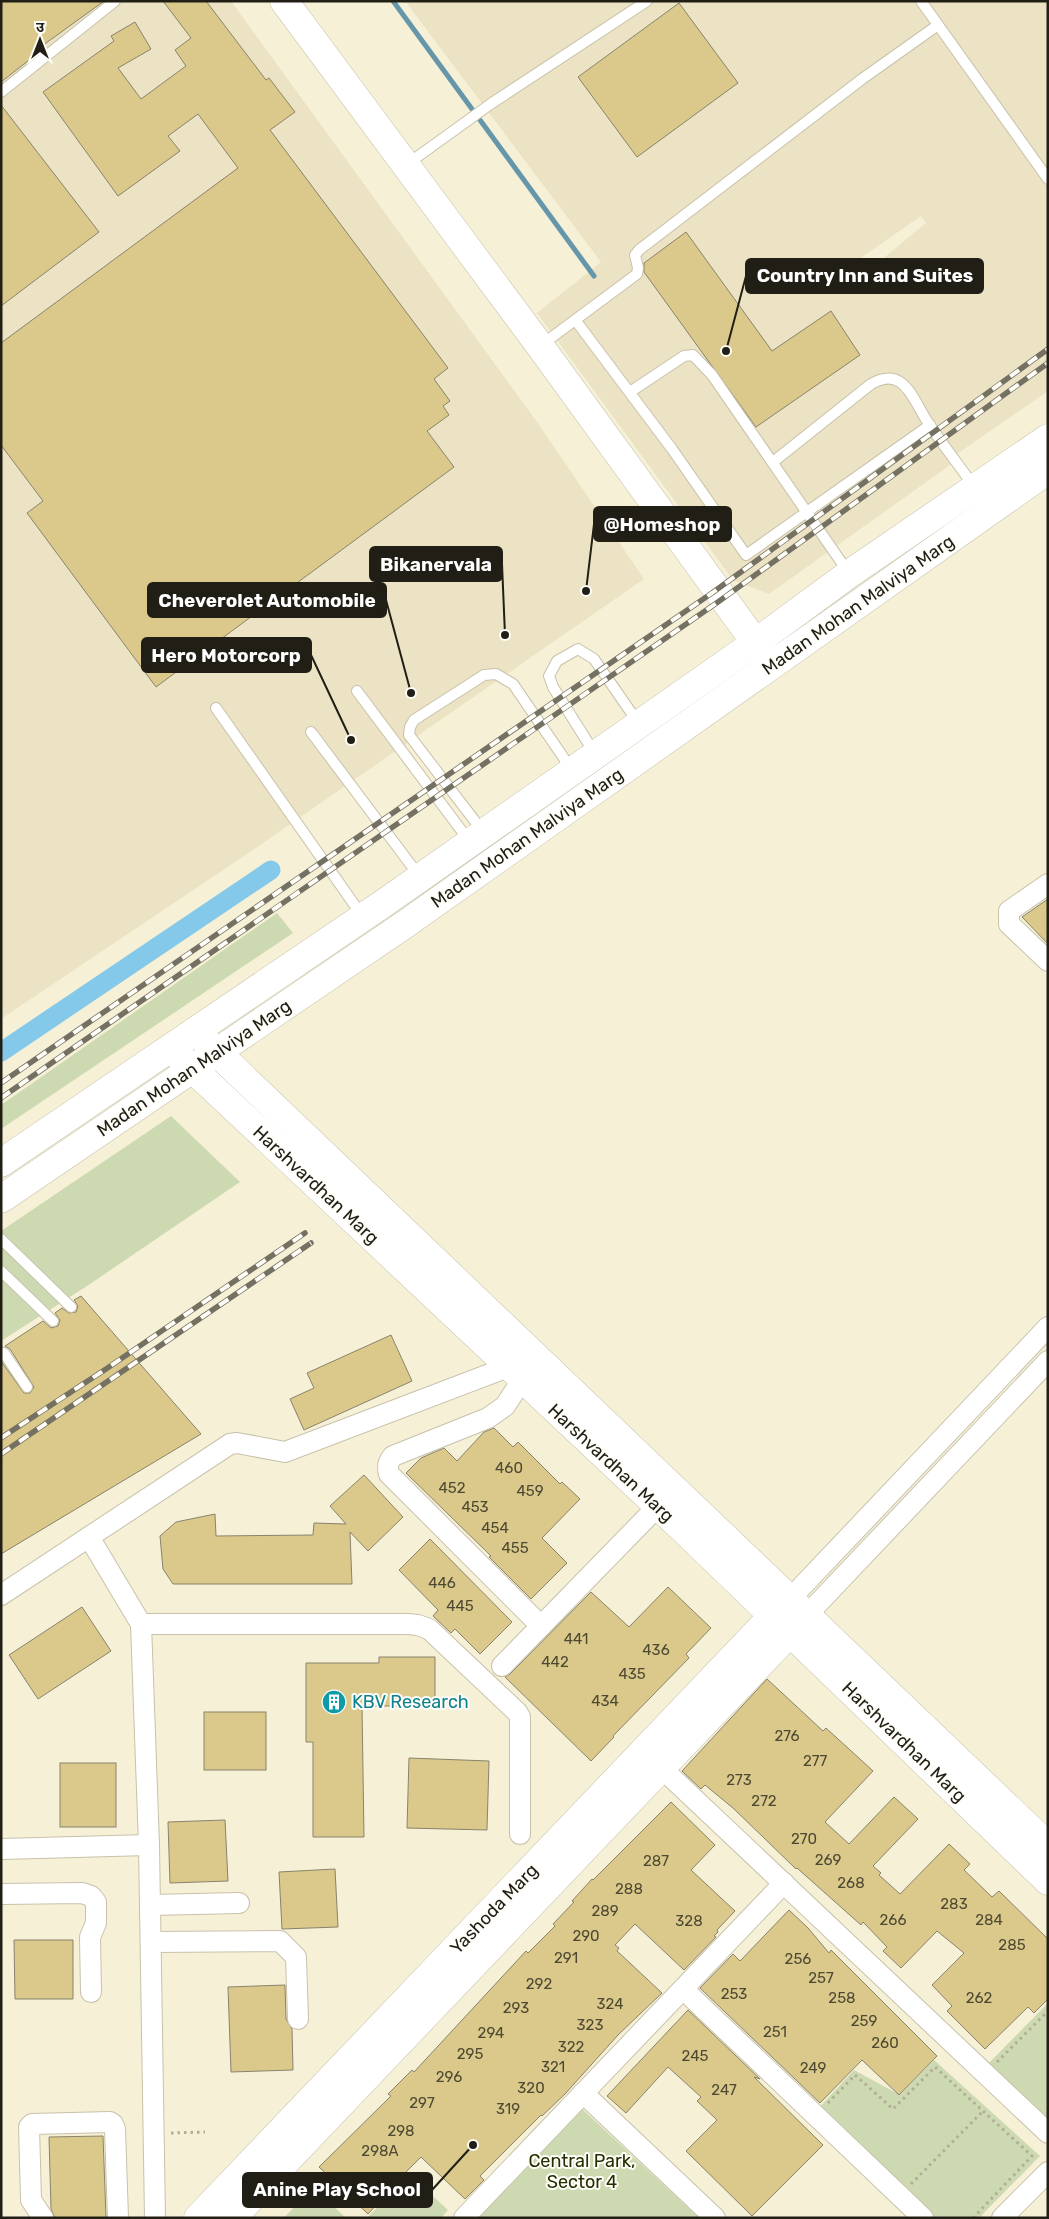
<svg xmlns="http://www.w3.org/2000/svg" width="1049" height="2219" viewBox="0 0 1049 2219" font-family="Rubik,'Noto Sans Devanagari',sans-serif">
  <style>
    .built { fill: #ebe3c4; fill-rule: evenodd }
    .green { fill: #cddab1 }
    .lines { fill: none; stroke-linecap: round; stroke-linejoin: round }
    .stream { stroke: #6696aa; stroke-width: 5 }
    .canal { stroke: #84c9ea; stroke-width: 19 }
    .building { fill: #dac98a; stroke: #89836d }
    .lane-casing { stroke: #c8c2ab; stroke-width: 12 }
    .street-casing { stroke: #c8c2ab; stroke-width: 22 }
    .secondary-casing { stroke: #c8c2ab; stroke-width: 29 }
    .path { stroke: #b1ad99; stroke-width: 3; stroke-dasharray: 2.5 4; stroke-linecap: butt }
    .lane { stroke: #fff; stroke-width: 10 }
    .street { stroke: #fff; stroke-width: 20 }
    .secondary { stroke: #fff; stroke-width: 28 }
    .rail-casing { stroke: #757162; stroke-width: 5.5 }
    .rail { stroke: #fefdf8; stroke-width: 4; stroke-dasharray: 11; stroke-linecap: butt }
    .labels { text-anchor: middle; stroke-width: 4; stroke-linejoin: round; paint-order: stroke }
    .number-label { font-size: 15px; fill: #4e4932 }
    .street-label { font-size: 18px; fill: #201e15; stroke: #fefdf8 }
    .culture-label { font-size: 18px; fill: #0d838f; stroke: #fefdf8; text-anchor: start }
    .park-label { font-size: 18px; fill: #242f01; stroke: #fefdf8 }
    .leader { fill: none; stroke: #201e15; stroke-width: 2 }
    .callout-dot { fill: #201e15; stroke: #fefdf8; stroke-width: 2 }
    .callout { fill: #201e15; stroke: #201e15; stroke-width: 2 }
    .callout-label { font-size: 19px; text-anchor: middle; font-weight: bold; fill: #fff }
  </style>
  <rect width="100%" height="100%" fill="#f6f0d7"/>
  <!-- built -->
  <g class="built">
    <polygon points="1,1 231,1 537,422 644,579 250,852 1,1019"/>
    <path d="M405,1H1048V391L957,454L960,458L769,594L733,580L537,313L601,262ZM921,216L926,223L851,285L842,271Z"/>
  </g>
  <!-- green -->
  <g class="green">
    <polygon points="277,913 293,933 1,1129 1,1105"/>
    <polygon points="171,1116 240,1182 87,1286 1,1341 1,1231"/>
    <polygon points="1048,2003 1048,2119 987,2065"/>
    <polygon points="934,2060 1040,2156 979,2218 923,2218 814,2113 854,2070 900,2095"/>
    <polygon points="580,2107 699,2218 476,2218"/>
    <polygon points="409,2174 448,2210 441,2218 367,2218"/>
    <polygon points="313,2187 346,2218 284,2218"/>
  </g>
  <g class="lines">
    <!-- stream -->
    <polyline class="stream" points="393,1 594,276"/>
    <!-- canal -->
    <polyline class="canal" points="1,1052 271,870"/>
  </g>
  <!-- building -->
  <g class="building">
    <polygon points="1,1 104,1 31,54 33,57 1,82"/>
    <polygon points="163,1 206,1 266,80 269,78 295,112 270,130 448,368 434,379 450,401 443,406 449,415 427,431 454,467 156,687 27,513 43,501 1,445 1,343 238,168 198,114 168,136 180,151 118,196 43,92 114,41 111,36 135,22 151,49 118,68 141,99 186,66 175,50 191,38"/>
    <polygon points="679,3 738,83 637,157 578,77"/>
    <polygon points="1,105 99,232 1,306"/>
    <polygon points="686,232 772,351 831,311 860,355 756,427 644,272 644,263"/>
    <polygon points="1048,899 1048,944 1022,917"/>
    <polygon points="81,1296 201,1434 1,1554 1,1361 24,1393 30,1393 34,1387 10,1349 5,1346 43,1321 51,1328 58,1326 60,1320 55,1313 62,1308 69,1313 76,1312 78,1306 74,1300"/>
    <polygon points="391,1335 412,1381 304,1430 290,1399 314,1388 307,1373"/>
    <polygon points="494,1428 513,1447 518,1442 560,1484 562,1482 580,1499 542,1538 567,1563 531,1599 489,1557 491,1556 406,1473 421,1458 444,1448 457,1461 484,1432"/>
    <polygon points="364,1475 403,1517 368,1551 350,1532 352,1584 173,1584 163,1569 160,1536 176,1522 215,1514 216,1536 313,1535 314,1523 346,1524 330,1506"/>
    <polygon points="430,1539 512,1622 480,1654 455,1629 451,1633 433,1616 438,1610 399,1570"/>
    <polygon points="668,1587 711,1628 686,1654 689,1658 613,1736 614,1737 591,1761 505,1677 510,1674 591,1592 629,1627"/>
    <polygon points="82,1607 111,1651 38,1699 9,1655"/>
    <polygon points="379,1657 435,1657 435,1706 362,1706 364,1837 313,1837 313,1742 306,1742 306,1663 379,1663"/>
    <polygon points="767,1679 823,1731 826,1728 873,1771 825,1822 849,1844 894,1797 918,1819 873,1866 881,1873 879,1875 900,1894 949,1844 970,1864 964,1870 992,1897 999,1891 1048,1939 1048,1999 1034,2013 1028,2007 985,2049 947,2011 952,2006 932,1985 964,1953 937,1931 901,1968 883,1951 887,1947 863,1922 861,1925 797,1868 796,1869 733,1808 705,1785 701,1789 682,1771"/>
    <rect x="204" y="1712" width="62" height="58"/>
    <polygon points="409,1758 489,1761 487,1830 407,1828"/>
    <rect x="60" y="1763" width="56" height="64"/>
    <polygon points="671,1802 715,1845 691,1870 735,1911 717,1930 718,1932 714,1936 716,1937 684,1970 635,1924 615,1945 619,1948 617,1951 662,1993 618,2035 565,2094 542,2116 541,2115 480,2176 484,2180 465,2199 421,2157 390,2188 391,2189 368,2214 319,2167 391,2096 388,2094 412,2070 414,2072 526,1951 528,1953 555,1926 553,1924 574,1902 572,1901 592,1879 593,1880"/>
    <polygon points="225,1820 228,1881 170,1883 168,1822"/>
    <polygon points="335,1869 338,1927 282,1929 279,1872"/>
    <polygon points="789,1910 808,1928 829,1953 831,1950 937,2056 899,2095 862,2060 820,2103 700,1988 733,1954 740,1961"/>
    <polygon points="14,1940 73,1940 73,1999 15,1999"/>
    <polygon points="285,1985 286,2019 292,2029 293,2070 231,2072 228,1987"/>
    <polygon points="688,2010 760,2079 754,2077 823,2145 752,2216 686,2151 717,2120 697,2101 701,2097 668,2067 626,2113 607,2096"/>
    <polygon points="103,2136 106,2218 55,2218 51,2209 49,2137"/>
  </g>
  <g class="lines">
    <!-- lane casing -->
    <g class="lane-casing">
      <g id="lane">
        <polyline points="921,1 1048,179"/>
        <polyline points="1,92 115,1"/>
        <polyline points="406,165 492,103 647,1"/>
        <polyline points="576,321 672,449 746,555 930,425"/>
        <polyline points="540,346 637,274 638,268 635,255 639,250 862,79 938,25"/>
        <polyline points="630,392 684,356 693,355 712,375 848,572"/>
        <path d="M773,462L871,384C880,379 891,376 900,382C912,390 919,409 927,421C942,444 959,465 975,488"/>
        <polyline points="357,691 470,842"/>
        <polyline points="216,708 363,917"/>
        <polyline points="311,732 420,877"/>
        <polyline points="595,754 553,687 549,676 557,661 578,649 594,659 639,724"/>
        <polyline points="484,833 409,735 410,727 414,720 484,675 496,674 513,684 572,770"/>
        <polyline points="1,1239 71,1307"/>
        <polyline points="1,1271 53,1321"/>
        <polyline points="4,1353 27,1387"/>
      </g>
    </g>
    <!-- street casing -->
    <g class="street-casing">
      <g id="street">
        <polyline points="1048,884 1009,911 1009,924 1048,961"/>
        <path d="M522,1380L505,1406L488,1418L393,1456C388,1462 387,1466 389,1474L541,1626"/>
        <polyline points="89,1537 141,1624 149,1845 155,2218"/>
        <polyline points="1,1595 230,1444 237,1443 285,1452 508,1367"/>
        <polyline points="789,1600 1048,1327"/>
        <polyline points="806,1616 1048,1361"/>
        <polyline points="141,1624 407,1624 418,1625 429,1629 517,1712 520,1717 520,1834"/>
        <polyline points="502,1666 658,1506"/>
        <polyline points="653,1760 1048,2133"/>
        <polyline points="1,1849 149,1845"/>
        <polyline points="1,1894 82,1893 91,1896 96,1902 96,1923 90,1937 91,1992"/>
        <polyline points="150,1905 239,1903"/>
        <polyline points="151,1942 280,1941 296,1957 298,2019"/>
        <polyline points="683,1989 923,2218"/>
        <polyline points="583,2093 715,2218"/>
        <polyline points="43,2218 31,2200 29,2127 32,2124 110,2122 113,2124 115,2129 118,2218"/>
        <polyline points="464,2218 784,1883"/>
        <polyline points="1002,2218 1048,2172"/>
      </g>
    </g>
    <!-- secondary casing -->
    <g class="secondary-casing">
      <g id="secondary">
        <polyline points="284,1 540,346 766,657"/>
        <polyline points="205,1041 1048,1846"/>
        <polyline points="180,1057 686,1532 1048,1881"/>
        <polyline points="1,1163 384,903 755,643 849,574 1048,438"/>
        <polyline points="1,1199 404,925 1048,470"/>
        <polyline points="198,2218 786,1602"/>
        <polyline points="232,2218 803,1619"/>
      </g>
    </g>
    <!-- path -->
    <g class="path">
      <polyline points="997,2062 1048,2011"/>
      <polyline points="828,2103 855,2075 893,2109 935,2067 1032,2156 973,2218"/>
      <polyline points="171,2133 205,2132"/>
      <polyline points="911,2184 983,2111"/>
    </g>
    <!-- lane -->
    <use href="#lane" class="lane"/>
    <!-- street -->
    <use href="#street" class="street"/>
    <!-- secondary -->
    <use href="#secondary" class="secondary"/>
    <!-- rail casing -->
    <g class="rail-casing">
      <g id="rail">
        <polyline points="1,1083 712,593 1048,349"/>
        <polyline points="1,1098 718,602 1048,363"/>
        <polyline points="1,1438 106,1369 305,1233"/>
        <polyline points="1,1454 311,1243"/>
      </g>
    </g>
    <!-- rail -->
    <use href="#rail" class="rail"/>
  </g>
  <!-- icons -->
  <defs>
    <g id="building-disc" transform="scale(1.25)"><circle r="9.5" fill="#0f9aa8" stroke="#fefdf8"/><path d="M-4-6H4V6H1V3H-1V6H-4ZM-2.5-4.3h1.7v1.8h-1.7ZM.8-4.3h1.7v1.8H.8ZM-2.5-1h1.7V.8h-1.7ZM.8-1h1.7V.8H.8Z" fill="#fff"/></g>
  </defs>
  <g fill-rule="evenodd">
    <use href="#building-disc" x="334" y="1702"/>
  </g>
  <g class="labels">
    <!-- number labels -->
    <g class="number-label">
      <text x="509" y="1473">460</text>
      <text x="452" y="1493">452</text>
      <text x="530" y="1496">459</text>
      <text x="475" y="1512">453</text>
      <text x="495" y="1533">454</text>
      <text x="515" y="1553">455</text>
      <text x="442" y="1588">446</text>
      <text x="460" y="1611">445</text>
      <text x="576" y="1644">441</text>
      <text x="656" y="1655">436</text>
      <text x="555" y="1667">442</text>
      <text x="632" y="1679">435</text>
      <text x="605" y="1706">434</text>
      <text x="787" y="1741">276</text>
      <text x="815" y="1766">277</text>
      <text x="739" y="1785">273</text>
      <text x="764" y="1806">272</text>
      <text x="804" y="1844">270</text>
      <text x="828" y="1865">269</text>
      <text x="656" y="1866">287</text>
      <text x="851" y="1888">268</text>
      <text x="629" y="1894">288</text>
      <text x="954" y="1909">283</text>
      <text x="605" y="1916">289</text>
      <text x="893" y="1925">266</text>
      <text x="989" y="1925">284</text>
      <text x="689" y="1926">328</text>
      <text x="586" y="1941">290</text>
      <text x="1012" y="1950">285</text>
      <text x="566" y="1963">291</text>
      <text x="798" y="1964">256</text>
      <text x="821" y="1983">257</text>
      <text x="539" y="1989">292</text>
      <text x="734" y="1999">253</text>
      <text x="842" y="2003">258</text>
      <text x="979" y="2003">262</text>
      <text x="610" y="2009">324</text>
      <text x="516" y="2013">293</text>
      <text x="864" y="2026">259</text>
      <text x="590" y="2030">323</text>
      <text x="775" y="2037">251</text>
      <text x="491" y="2038">294</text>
      <text x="885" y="2048">260</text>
      <text x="571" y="2052">322</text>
      <text x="470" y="2059">295</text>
      <text x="695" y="2061">245</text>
      <text x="553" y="2072">321</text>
      <text x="813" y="2073">249</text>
      <text x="449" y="2082">296</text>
      <text x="531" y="2093">320</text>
      <text x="724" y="2095">247</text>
      <text x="422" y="2108">297</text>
      <text x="508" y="2114">319</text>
      <text x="401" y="2136">298</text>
      <text x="380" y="2156">298A</text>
    </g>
    <!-- street labels -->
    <g class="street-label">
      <text transform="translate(858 605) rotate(-35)" y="6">Madan Mohan Malviya Marg</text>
      <text transform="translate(527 838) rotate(-35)" y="6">Madan Mohan Malviya Marg</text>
      <text transform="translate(194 1068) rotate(-34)" y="6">Madan Mohan Malviya Marg</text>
      <text transform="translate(316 1185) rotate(43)" y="6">Harshvardhan Marg</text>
      <text transform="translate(611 1463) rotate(43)" y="6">Harshvardhan Marg</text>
      <text transform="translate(904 1742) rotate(44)" y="6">Harshvardhan Marg</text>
      <text transform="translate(494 1909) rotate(-46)" y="6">Yashoda Marg</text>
    </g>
    <!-- culture labels -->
    <g class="culture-label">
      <text x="352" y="1708">KBV Research</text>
    </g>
    <!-- park labels -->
    <g class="park-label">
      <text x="582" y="2167">Central Park,<tspan x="582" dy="21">Sector 4</tspan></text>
    </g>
  </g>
  <!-- callouts -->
  <path class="leader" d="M726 351L746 276M586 591L594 524M505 635L502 564M411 693L386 600M351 740L311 655M473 2145L432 2190"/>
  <g class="callout-dot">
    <circle cx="726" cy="351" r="5"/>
    <circle cx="586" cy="591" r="5"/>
    <circle cx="505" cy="635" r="5"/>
    <circle cx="411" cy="693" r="5"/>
    <circle cx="351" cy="740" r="5"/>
    <circle cx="473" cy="2145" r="5"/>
  </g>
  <g class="callout">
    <rect x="746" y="259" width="237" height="34" rx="5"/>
    <rect x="594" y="507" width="137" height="34" rx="5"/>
    <rect x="370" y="547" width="132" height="34" rx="5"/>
    <rect x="148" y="583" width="238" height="34" rx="5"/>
    <rect x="142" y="638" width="169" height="34" rx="5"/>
    <rect x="243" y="2173" width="189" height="34" rx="5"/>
  </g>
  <g class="callout-label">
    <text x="865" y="282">Country Inn and Suites</text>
    <text x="662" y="531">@Homeshop</text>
    <text x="436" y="571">Bikanervala</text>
    <text x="267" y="607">Cheverolet Automobile</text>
    <text x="226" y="662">Hero Motorcorp</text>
    <text x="337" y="2196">Anine Play School</text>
  </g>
  <!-- border -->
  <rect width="1049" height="2219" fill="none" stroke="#201e15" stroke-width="5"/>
  <!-- north arrow -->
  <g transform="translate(40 40)" stroke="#fefdf8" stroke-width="4" paint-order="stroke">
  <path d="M0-4L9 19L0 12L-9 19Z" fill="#201e15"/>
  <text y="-8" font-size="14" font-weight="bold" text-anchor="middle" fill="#201e15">उ</text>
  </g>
</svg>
